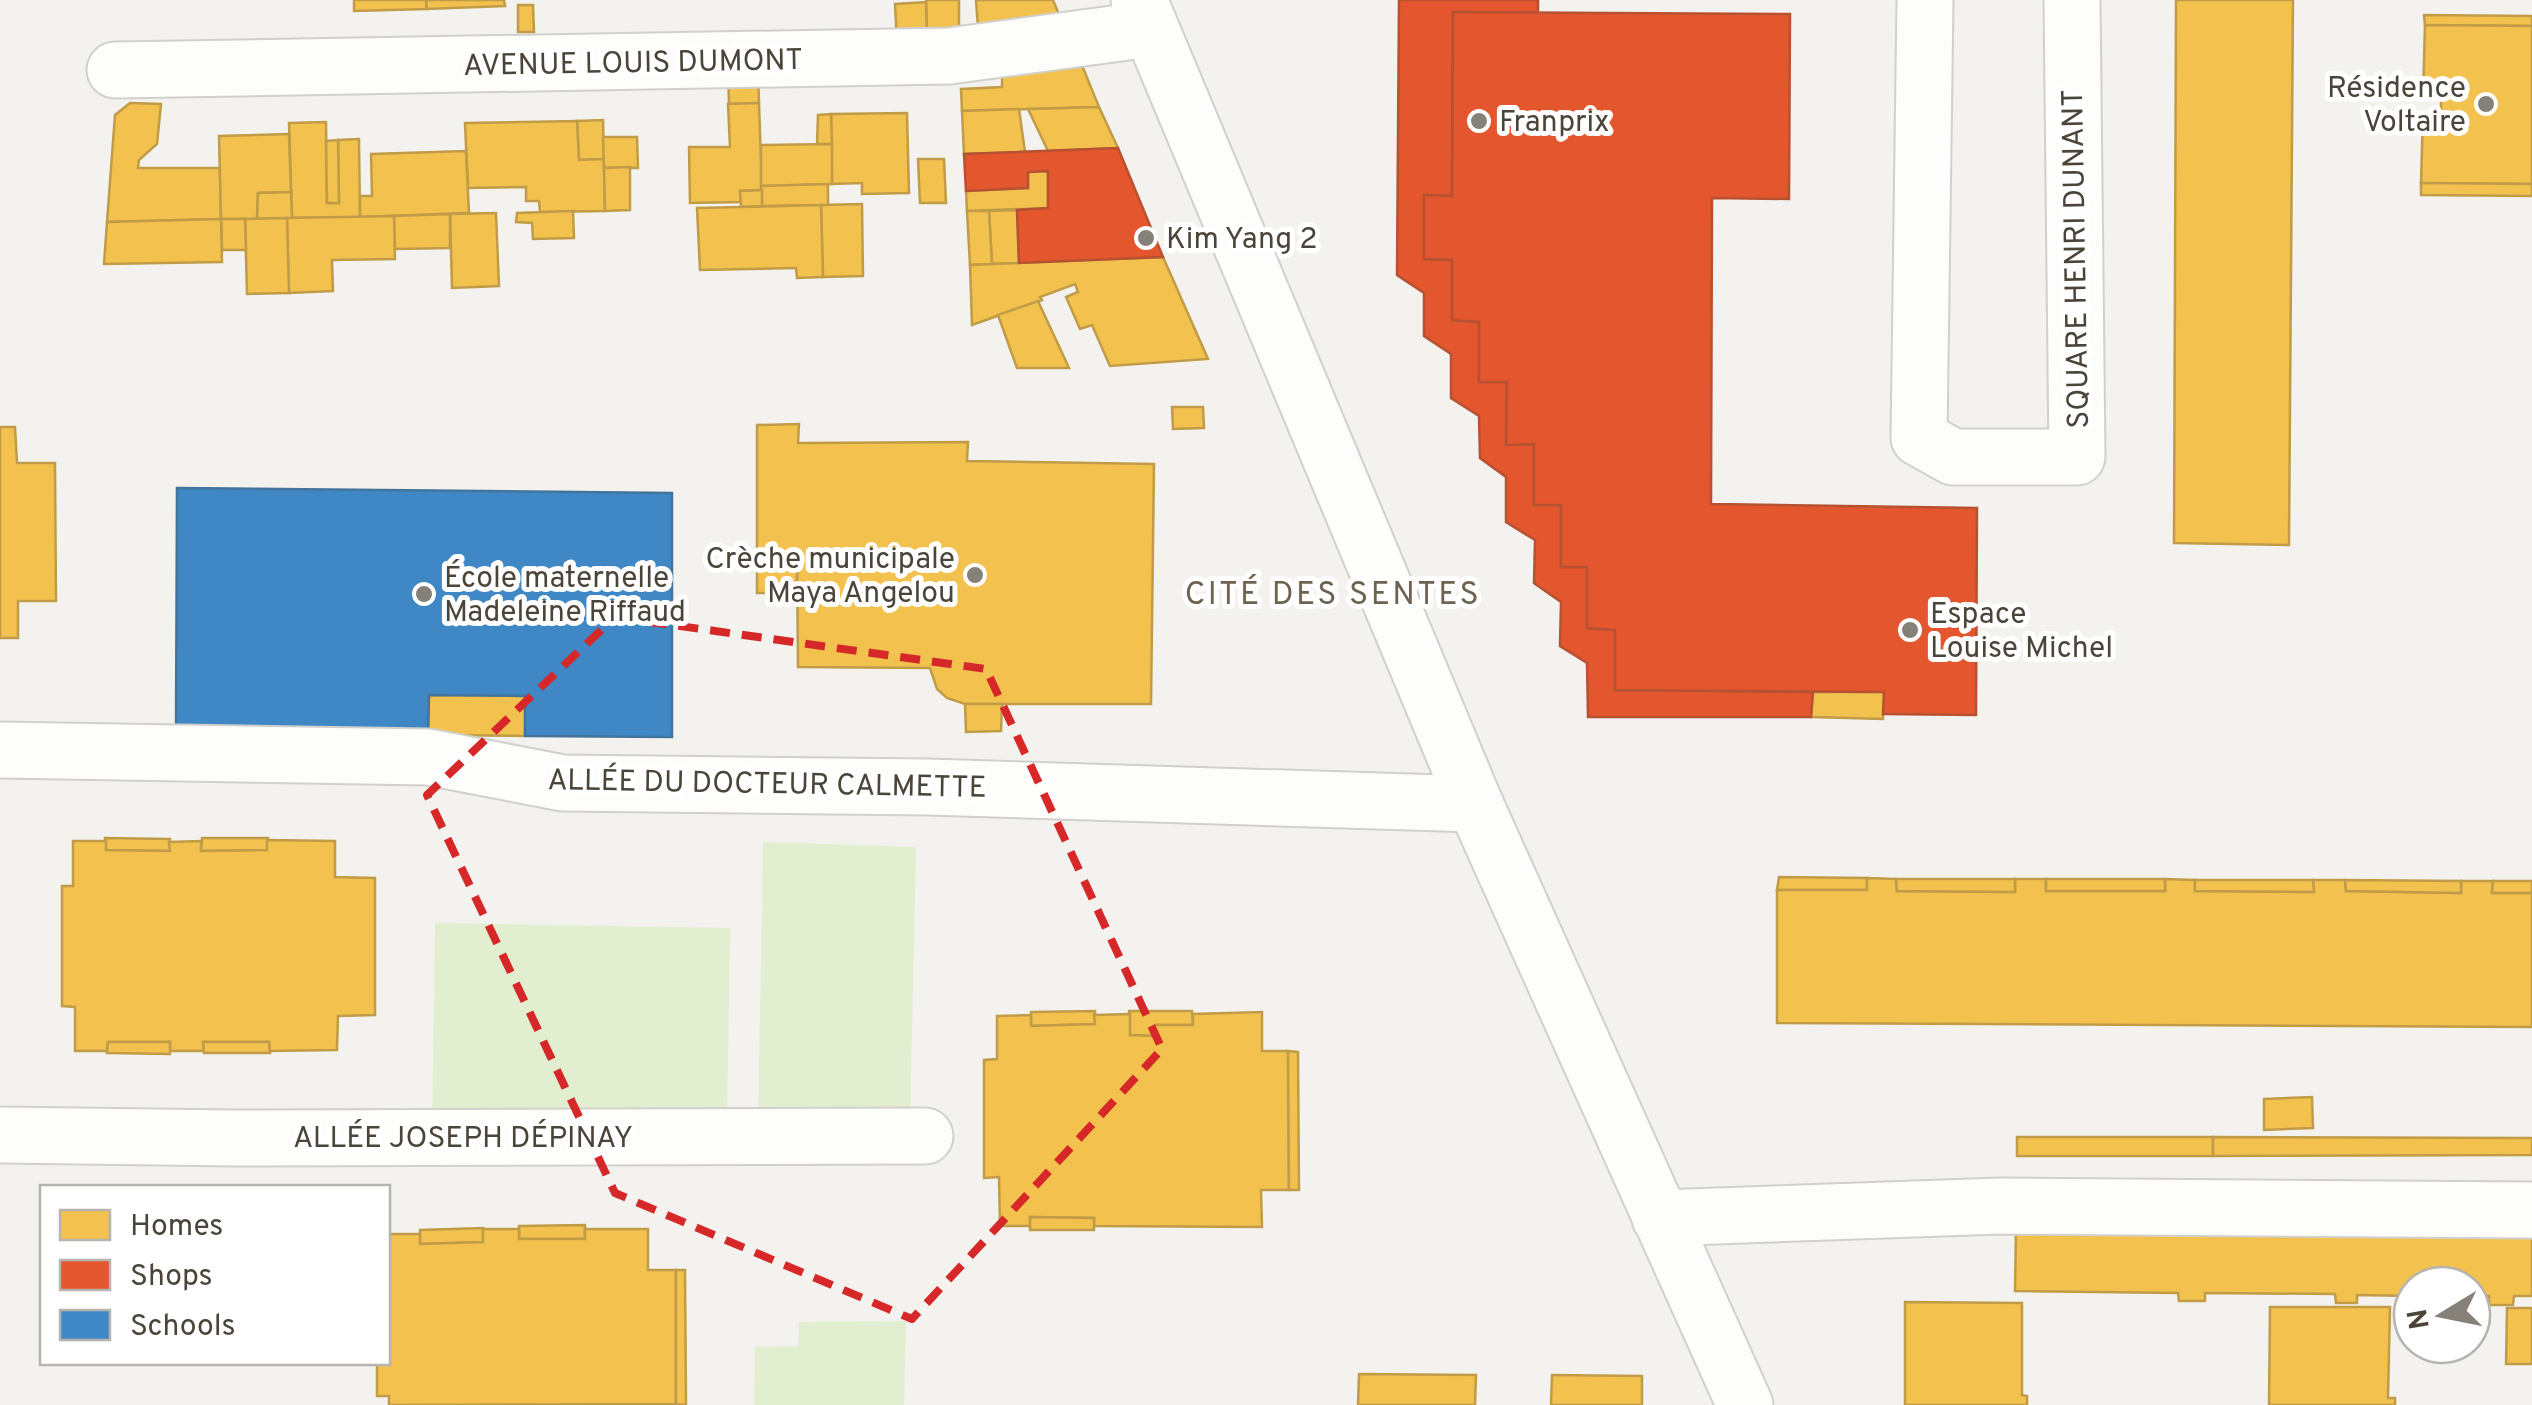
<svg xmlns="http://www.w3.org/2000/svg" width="2532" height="1405" viewBox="0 0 2532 1405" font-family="Overpass,sans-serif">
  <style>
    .green { fill: #e1eecf }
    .homes { fill: #f2c14e; stroke: #c09c48; stroke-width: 2.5 }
    .shops { fill: #e4572e; stroke: #b65131; stroke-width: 2.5 }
    .schools { fill: #3f88c5; stroke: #43749b; stroke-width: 2.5 }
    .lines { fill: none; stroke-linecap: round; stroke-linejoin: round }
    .minor-casing { stroke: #d2d0cb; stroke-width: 59 }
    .minor { stroke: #fdfdfc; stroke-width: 55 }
    .marked { fill: none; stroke: #d62828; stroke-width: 8; stroke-dasharray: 20 12; stroke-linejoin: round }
    .poi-dot { fill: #868178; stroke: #fff; stroke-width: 4 }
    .labels { text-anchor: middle; stroke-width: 10; stroke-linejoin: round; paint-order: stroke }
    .street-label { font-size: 30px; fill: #4b4439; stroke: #fff }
    .poi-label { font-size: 30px; fill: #4b4439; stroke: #fff; text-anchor: start }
    .neighbourhood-label { font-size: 32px; letter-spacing: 2.5px; fill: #6e6250; stroke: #fff }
  </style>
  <rect width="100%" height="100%" fill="#f4f2ee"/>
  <!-- green -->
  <g class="green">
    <polygon points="763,842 916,847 910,1124 758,1124"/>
    <polygon points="435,923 730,928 727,1127 432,1123"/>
    <polygon points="906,1321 904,1405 754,1405 755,1347 798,1346 799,1322"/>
  </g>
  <!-- homes -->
  <g class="homes">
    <polygon points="354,0 426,0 427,9 354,11"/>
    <polygon points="426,0 504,0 505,6 427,9"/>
    <polygon points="926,0 959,0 959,42 927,44"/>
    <polygon points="976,0 1053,0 1065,29 979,42"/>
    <polygon points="2176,0 2293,0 2289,545 2174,543"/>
    <polygon points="926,2 927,44 897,44 895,4"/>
    <polygon points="518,5 533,5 534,32 518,32"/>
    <polygon points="2424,15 2532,16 2532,26 2425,25"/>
    <polygon points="2425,25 2532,26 2532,184 2421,183 2423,112 2441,113 2441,96 2423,96"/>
    <polygon points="1079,58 1099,107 962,111 961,89 1002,87 1002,61"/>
    <polygon points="758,69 759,103 729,104 728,70"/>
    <polygon points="130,103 161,104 157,144 139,160 138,168 220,168 221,219 107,222 115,115"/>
    <polygon points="759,103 762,190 740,191 741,202 690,203 689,147 730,147 728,104"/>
    <polygon points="1099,107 1118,148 1048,151 1028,109"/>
    <polygon points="1019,109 1025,152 964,154 962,111"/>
    <polygon points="907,113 909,193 862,194 862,183 832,184 831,114"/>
    <polygon points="831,114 832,144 817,144 818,115"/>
    <polygon points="603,120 604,159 579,160 577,121"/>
    <polygon points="577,121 579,160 604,159 605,211 540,212 539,201 526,201 526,187 468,188 465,123"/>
    <polygon points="326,122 327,203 339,203 338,140 359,139 360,217 292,218 289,123"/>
    <polygon points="289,134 291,192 258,193 257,219 221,219 219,136"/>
    <polygon points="603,137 637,137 638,168 604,168"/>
    <polygon points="338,140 339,203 327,203 326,141"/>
    <polygon points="832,144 832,184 761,186 761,145"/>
    <polygon points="466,151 469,213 360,217 360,196 372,196 371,154"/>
    <polygon points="918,159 944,159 946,203 920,203"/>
    <polygon points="630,167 630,210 605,211 604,168"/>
    <polygon points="1048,171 1048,208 967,211 966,191 1028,188 1028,172"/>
    <polygon points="2421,183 2532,184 2532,196 2421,195"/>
    <polygon points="828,184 828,205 762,206 761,186"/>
    <polygon points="762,190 762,206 741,207 740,191"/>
    <polygon points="291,192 292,218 257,219 258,193"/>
    <polygon points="862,204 863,276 823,277 821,205"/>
    <polygon points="821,205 823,277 797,278 796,268 700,270 697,208"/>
    <polygon points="1017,210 1019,263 992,264 989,211"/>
    <polygon points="573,211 574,238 533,239 532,223 516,222 517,213"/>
    <polygon points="967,211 989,211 992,264 970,265"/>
    <polygon points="496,213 499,286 452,288 450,214"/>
    <polygon points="450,214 450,248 395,249 394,216"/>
    <polygon points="394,216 395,259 332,260 333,291 289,293 287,218"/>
    <polygon points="287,218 289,293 247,294 245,219"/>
    <polygon points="221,219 245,219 246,250 222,250"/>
    <polygon points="221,219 222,262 104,264 107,222"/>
    <polygon points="1163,257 1208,359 1110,366 1092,325 1080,329 1066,297 1078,292 1075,284 1040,297 1042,300 972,325 970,265"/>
    <polygon points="1038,301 1064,357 1069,368 1017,368 998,315"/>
    <polygon points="1172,407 1203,407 1204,428 1173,429"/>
    <polygon points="799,424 798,443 968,442 967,461 1154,464 1151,704 965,704 947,698 937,689 930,668 798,667 797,557 757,557 757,425"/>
    <polygon points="0,427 15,427 17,463 55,463 56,601 18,601 18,638 0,638"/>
    <rect x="757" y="557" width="40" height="36"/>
    <polygon points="1813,692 1884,692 1883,719 1811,717"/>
    <polygon points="429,695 525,696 525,736 428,735"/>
    <polygon points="965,704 1002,704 1001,731 966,732"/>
    <polygon points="105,838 170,839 170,851 106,850"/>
    <polygon points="202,838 268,838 267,850 201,851"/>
    <polygon points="267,840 335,841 335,877 375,878 375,1015 338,1016 337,1050 269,1051 269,1042 203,1042 204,1051 170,1051 170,1042 108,1042 107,1051 75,1051 75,1007 62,1006 62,886 73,886 73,841 106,841 106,850 170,851 169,842 201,841 201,851 267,850"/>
    <polygon points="1779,877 1867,878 1867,890 1777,890"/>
    <polygon points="1867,878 1896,879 1897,891 2015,892 2015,879 2046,879 2046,891 2165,891 2165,879 2195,880 2195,891 2314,892 2313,880 2345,880 2346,891 2461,893 2461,881 2493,881 2492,893 2532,893 2532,1027 1777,1023 1777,890 1867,890"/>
    <polygon points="1896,879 2015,879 2015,892 1897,891"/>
    <rect x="2046" y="879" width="119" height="12"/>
    <polygon points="2195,880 2313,880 2314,892 2195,891"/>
    <polygon points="2345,880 2461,881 2461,893 2346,891"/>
    <polygon points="2493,881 2532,881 2532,893 2492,893"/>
    <polygon points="1095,1011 1095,1024 1031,1026 1031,1012"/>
    <polygon points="1129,1011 1192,1011 1193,1025 1155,1025 1154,1036 1130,1035"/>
    <polygon points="1262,1012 1262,1051 1288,1051 1289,1190 1261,1190 1262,1227 1094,1226 1094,1218 1030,1217 1031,1226 1000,1226 999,1177 984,1178 984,1060 997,1059 997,1016 1031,1015 1031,1026 1095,1024 1094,1015 1130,1014 1130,1035 1154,1036 1155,1025 1193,1025 1193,1014"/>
    <polygon points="108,1042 170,1042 170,1054 107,1053"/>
    <polygon points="203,1042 269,1042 270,1053 204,1053"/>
    <polygon points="1288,1051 1298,1052 1299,1190 1289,1190"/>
    <polygon points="2312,1097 2313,1128 2264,1130 2264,1099"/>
    <rect x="2017" y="1137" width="196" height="19"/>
    <polygon points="2213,1137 2532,1138 2532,1155 2213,1156"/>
    <polygon points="1030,1217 1094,1218 1094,1230 1030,1230"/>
    <polygon points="585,1225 585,1239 519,1239 519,1226"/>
    <polygon points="483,1228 483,1242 420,1244 420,1230"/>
    <polygon points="2016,1228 2532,1231 2532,1296 2514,1296 2513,1305 2489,1305 2489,1296 2472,1296 2472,1285 2412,1285 2412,1296 2357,1295 2357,1303 2336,1303 2335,1294 2205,1293 2205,1301 2179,1301 2178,1293 2015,1291"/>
    <polygon points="483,1229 519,1229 519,1239 585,1239 585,1229 648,1229 648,1270 676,1270 676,1404 389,1405 389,1396 377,1396 377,1362 388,1362 388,1234 420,1234 420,1244 483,1242"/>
    <polygon points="676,1270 685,1270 686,1405 676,1404"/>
    <polygon points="1905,1302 2022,1303 2022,1395 2027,1396 2027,1405 1905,1405"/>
    <polygon points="2270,1307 2390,1307 2388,1398 2395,1398 2395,1405 2269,1405"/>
    <polygon points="2507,1308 2532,1308 2532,1364 2506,1364"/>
    <polygon points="1359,1374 1476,1375 1475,1405 1358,1405"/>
    <polygon points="1552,1375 1642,1376 1642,1405 1551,1405"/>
  </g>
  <!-- shops -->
  <g class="shops">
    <polygon points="1399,0 1538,0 1538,13 1453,12 1452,196 1424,195 1424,259 1452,260 1452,320 1479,322 1479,382 1507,382 1506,445 1534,444 1534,505 1561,505 1561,567 1587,567 1587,628 1615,630 1615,690 1813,692 1811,717 1588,717 1587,663 1560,646 1561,602 1534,583 1535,540 1506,522 1506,477 1480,458 1479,416 1451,398 1451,354 1424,336 1424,293 1397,275"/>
    <polygon points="1453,12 1790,14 1789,199 1712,198 1711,504 1977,508 1976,715 1883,714 1884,692 1615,690 1615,630 1587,628 1587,567 1561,567 1561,505 1534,505 1534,444 1506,445 1507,382 1479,382 1479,322 1452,320 1452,260 1424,259 1424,195 1452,196"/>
    <polygon points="1118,148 1163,257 1019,263 1017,210 1048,208 1048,171 1028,172 1028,188 966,191 964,154"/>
  </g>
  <!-- schools -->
  <polygon class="schools" points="177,488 672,493 672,737 525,736 525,696 429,695 428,735 176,732"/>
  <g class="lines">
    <!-- minor casing -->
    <g class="minor-casing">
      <g id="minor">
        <polyline points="1139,0 1475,804 1745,1405"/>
        <polyline points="1925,0 1919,438 1953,457 2077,457 2072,0"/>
        <polyline points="115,70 949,56 1150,29"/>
        <polyline points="0,750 428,757 563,783 928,787 1475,804"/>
        <polyline points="0,1135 236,1138 925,1136"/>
        <polyline points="1660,1218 2000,1206 2532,1210"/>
      </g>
    </g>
    <!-- minor -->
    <use href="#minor" class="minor"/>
  </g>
  <!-- marked area -->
  <path class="marked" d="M615,617L986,669L1162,1049L912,1319L615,1193L427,795Z"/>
  <!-- markers -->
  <g class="poi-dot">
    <circle cx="2486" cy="104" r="10"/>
    <circle cx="1479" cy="121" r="10"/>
    <circle cx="1146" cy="238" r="10"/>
    <circle cx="975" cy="575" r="10"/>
    <circle cx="424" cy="594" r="10"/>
    <circle cx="1910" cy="630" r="10"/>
  </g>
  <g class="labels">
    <!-- street labels -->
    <g class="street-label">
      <text transform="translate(633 62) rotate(-1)" y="10">AVENUE LOUIS DUMONT</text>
      <text transform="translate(2075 259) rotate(-91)" y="10">SQUARE HENRI DUNANT</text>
      <text transform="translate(767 783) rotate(1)" y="10">ALLÉE DU DOCTEUR CALMETTE</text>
      <text x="463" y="1147">ALLÉE JOSEPH DÉPINAY</text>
    </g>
    <!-- poi labels -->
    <g class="poi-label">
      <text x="2466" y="97" text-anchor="end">Résidence<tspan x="2466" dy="34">Voltaire</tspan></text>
      <text x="1499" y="131">Franprix</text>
      <text x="1166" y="248">Kim Yang 2</text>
      <text x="955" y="568" text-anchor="end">Crèche municipale<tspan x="955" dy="34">Maya Angelou</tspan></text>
      <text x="444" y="587">École maternelle<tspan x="444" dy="34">Madeleine Riffaud</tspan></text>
      <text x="1930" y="623">Espace<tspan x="1930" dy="34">Louise Michel</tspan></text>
    </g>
    <!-- neighbourhood labels -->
    <g class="neighbourhood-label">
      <text x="1333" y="604">CITÉ DES SENTES</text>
    </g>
  </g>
  <!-- legend -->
  <rect x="40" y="1185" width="350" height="180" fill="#ffffff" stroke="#b7b4b0" stroke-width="2.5"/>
  <rect x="60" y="1210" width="50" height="30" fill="#f2c14e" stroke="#b7b4b0" stroke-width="2.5"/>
  <text x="130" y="1235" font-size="30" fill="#4b4439">Homes</text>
  <rect x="60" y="1260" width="50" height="30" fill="#e4572e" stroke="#b7b4b0" stroke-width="2.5"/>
  <text x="130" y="1285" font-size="30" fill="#4b4439">Shops</text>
  <rect x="60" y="1310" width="50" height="30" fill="#3f88c5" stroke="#b7b4b0" stroke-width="2.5"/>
  <text x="130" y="1335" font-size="30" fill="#4b4439">Schools</text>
  <!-- north arrow -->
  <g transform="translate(2442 1315) rotate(260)"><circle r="48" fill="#ffffff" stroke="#b7b4b0" stroke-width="2.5"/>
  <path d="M0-8L18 38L0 25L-18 38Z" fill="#868178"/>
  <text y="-15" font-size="28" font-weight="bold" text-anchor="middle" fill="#4b4439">N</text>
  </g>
</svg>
